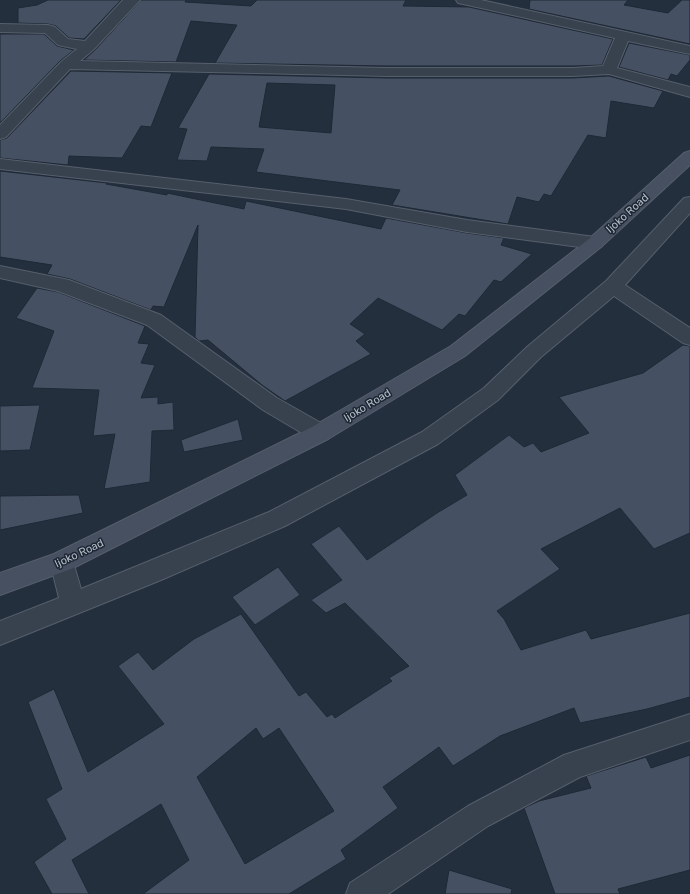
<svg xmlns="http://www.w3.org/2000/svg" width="690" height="894" viewBox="0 0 690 894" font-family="Rubik,sans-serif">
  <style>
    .building { fill: #455162; stroke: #1f2835; fill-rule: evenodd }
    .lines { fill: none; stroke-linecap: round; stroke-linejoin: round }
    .street-casing { stroke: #565f6c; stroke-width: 2 }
    .secondary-casing { stroke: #565f6c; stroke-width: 2 }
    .street { fill: #38414e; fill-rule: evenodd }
    .secondary { fill: #465061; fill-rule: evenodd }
    .labels { text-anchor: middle; stroke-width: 3; stroke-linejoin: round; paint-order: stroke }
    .street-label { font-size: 11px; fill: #b4bcc9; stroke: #1d2633 }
  </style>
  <rect width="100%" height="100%" fill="#242f3e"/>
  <!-- building -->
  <g class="building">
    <polygon points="48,0 121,0 84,39 69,38 56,26 48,24 18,23 18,8 37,5"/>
    <polygon points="141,0 186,0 185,2 251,6 257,0 406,0 403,6 469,7 613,39 602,65 573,66 387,66 215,63 237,25 191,21 176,62 84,60 95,50"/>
    <polygon points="530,0 628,0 624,5 668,13 682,0 690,0 690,44 529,9"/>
    <polygon points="0,34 44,34 57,46 74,50 60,61 0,123"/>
    <polygon points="629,43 690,55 690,60 677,76 671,74 668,80 619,67"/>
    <polygon points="71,71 172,73 151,127 141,126 122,158 69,156 68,165 0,158 0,140 7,138"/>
    <path d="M209,74L387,78H573L609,76L663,91L654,108L611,101L606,138L588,135L551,196L544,194L539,202L517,197L508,224L392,205L400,190L256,172L264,149L211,147L207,161L177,160L187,129L178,128ZM267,83L335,85L331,133L259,127Z"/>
    <polygon points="0,171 107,183 106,184 167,195 167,193 244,209 246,201 381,229 386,218 467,233 504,238 501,245 532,254 501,282 494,280 465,316 459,314 442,330 378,298 350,324 365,334 356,341 371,354 285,401 262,385 208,340 199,341 195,337 198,225 164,307 153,306 151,310 70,279 47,274 52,265 0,257"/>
    <polygon points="37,288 58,292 145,326 138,343 149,344 141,363 155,365 141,398 158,397 158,404 173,402 174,430 152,431 150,482 104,489 115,434 93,436 99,390 32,388 54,331 16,318"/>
    <path d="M683,345L690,346V533L654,549L620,508L541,549L560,569L497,611L504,619L521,650L586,630L591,639L690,613V697L647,709L580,723L574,708L500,736L453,766L439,747L383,787L398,808L341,850L346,859L289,894H143L189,860L161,804L72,860L89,894H52L34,862L66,839L46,799L62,789L28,702L54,689L88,772L164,724L118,666L138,652L153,670L194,639L241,614L299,696L306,692L327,717L332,714L335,718L392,681L389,678L409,666L345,603L326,613L311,600L342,580L311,544L339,526L367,560L437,513L467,495L455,475L509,435L524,447L533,443L541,452L589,433L559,397L643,373ZM256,728L263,739L279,728L334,811L245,864L197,777Z"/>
    <polygon points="40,405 30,450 0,451 0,406"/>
    <polygon points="238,419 243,440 184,452 181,440"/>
    <polygon points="79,495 83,513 0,530 0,496"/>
    <polygon points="278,567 300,595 255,625 232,597"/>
    <polygon points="690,755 690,870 618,889 620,894 555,894 524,808 539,801 591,788 586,776 646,757 651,768"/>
    <polygon points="449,870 512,889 511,894 445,894"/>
  </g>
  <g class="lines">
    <!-- street casing -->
    <g class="street-casing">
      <g id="street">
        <polygon points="123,0 140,0 94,49 80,61 387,68 573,68 603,66 615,38 463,4 458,3 456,0 481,0 690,46 690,54 628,41 617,68 690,87 690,97 609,74 573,76 387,76 70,69 6,137 0,139 0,125 61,62 77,49 58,45 45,33 0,32 0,24 48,25 55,27 68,39 85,41"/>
        <polygon points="0,159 346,199 467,220 595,237 601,239 604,243 601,247 595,249 467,232 346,209 0,169"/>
        <polygon points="690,197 690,213 625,285 690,328 690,345 683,343 614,296 541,357 498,400 438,444 285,526 161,580 0,645 0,621 59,598 50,562 53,555 62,551 71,555 81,589 269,512 422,432 484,388 527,347 606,281 684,198"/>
        <polygon points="0,266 69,280 161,315 277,398 328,427 331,433 328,439 320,441 312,439 263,410 147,325 58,291 0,278"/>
        <polygon points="690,714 690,740 580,777 488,826 388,894 346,894 350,883 468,806 564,755"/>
      </g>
    </g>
    <!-- secondary casing -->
    <g class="secondary-casing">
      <polygon id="secondary" points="690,151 690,165 601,247 465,356 328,439 71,569 0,595 0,573 54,554 312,427 451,346 589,239 684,153"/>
    </g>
    <!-- street -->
    <use href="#street" class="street"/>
    <!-- secondary -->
    <use href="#secondary" class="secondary"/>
  </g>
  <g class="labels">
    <!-- street labels -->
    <g class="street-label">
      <text transform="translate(627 213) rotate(-42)" y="4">Ijoko Road</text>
      <text transform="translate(367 405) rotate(-31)" y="4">Ijoko Road</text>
      <text transform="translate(79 553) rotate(-25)" y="4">Ijoko Road</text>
    </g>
  </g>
</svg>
